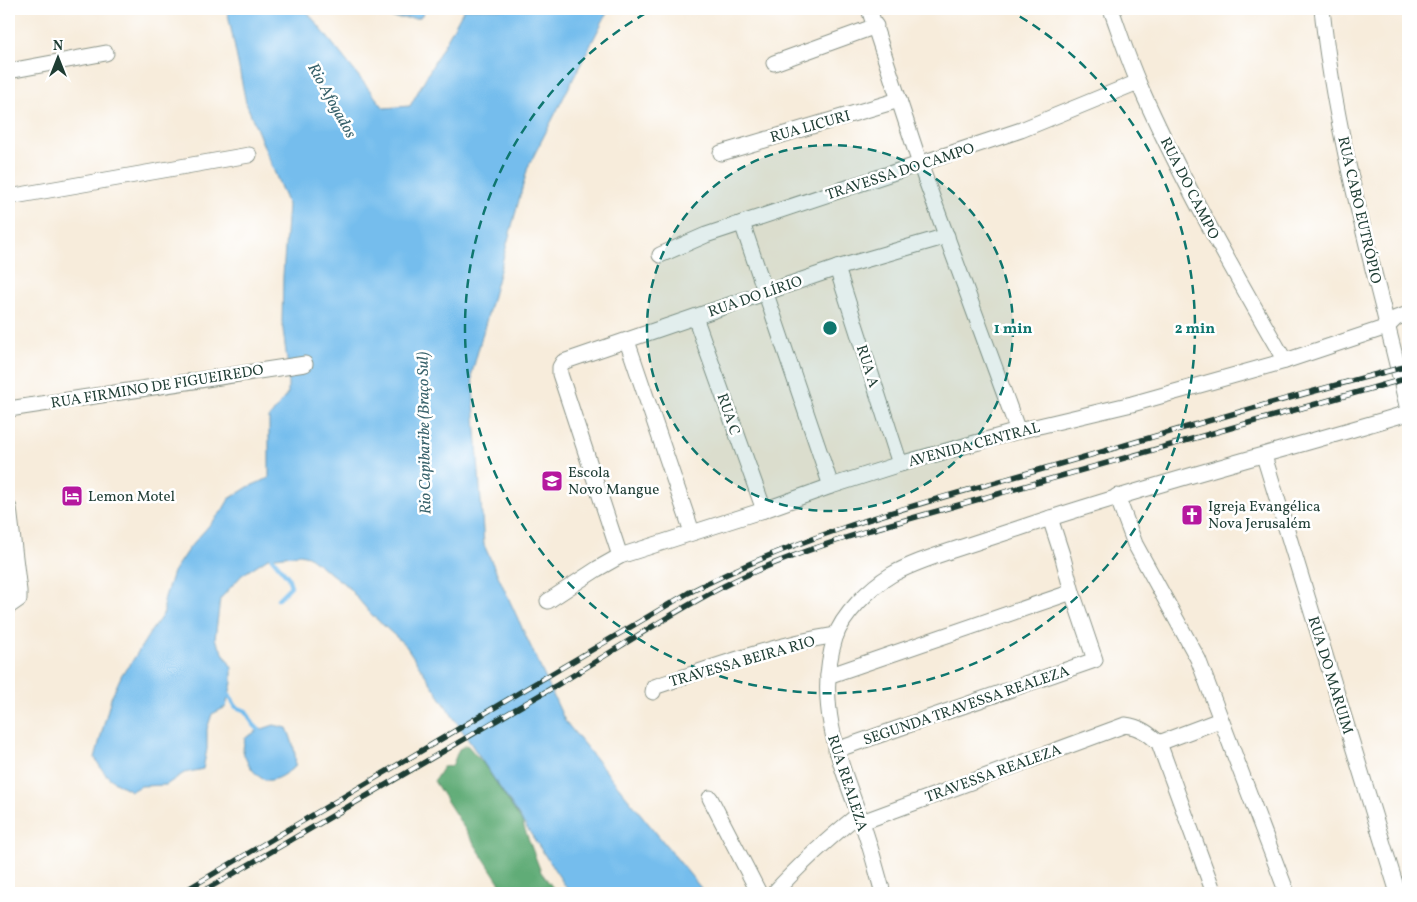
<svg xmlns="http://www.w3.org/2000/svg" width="1417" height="902" viewBox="0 0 1417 902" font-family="Vollkorn,serif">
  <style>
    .forest { fill: #60ac77; stroke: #407456 }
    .water { fill: #74bded; stroke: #4a7d90 }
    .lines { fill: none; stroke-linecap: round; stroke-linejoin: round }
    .stream { stroke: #74bded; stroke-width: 4.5 }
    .minor-casing { stroke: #8b9488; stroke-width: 17 }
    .minor { stroke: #fff; stroke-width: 15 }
    .rail-casing { stroke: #1f3d34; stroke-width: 5.5 }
    .rail { stroke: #fff; stroke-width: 4; stroke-dasharray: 11; stroke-linecap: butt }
    .ring { fill: none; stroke: #0f766e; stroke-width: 2.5; stroke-dasharray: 9 6 }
    .labels { text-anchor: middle; stroke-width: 5; stroke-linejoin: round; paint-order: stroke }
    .street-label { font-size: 15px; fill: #1f3d34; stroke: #fff }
    .poi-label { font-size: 15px; fill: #1f3d34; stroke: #fff; text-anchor: start }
    .water-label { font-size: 16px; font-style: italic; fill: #39636c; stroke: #fff }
    .centre { fill: #0f766e; stroke: #fff; stroke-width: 2.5 }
    .ring-label { font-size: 15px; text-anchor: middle; font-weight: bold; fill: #0f766e; stroke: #fff; stroke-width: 5; stroke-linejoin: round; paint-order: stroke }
  </style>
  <rect width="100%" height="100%" fill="#fff"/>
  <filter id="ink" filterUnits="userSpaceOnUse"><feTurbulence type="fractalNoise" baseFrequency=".02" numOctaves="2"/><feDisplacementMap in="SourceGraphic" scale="10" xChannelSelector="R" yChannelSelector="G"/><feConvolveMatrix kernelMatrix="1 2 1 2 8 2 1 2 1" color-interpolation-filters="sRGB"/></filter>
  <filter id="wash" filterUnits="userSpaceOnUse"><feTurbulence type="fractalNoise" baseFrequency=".0096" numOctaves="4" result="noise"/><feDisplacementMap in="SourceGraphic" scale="20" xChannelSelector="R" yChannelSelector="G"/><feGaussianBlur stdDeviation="1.12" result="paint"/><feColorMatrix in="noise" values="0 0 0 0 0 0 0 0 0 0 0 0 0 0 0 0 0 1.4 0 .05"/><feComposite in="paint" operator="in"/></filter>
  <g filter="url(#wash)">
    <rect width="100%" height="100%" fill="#f7ecdb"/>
    <!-- forest -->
    <polygon class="forest" points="467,745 483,763 522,822 541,872 557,893 506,893 434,781 443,767 452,766 459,749"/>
    <!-- water -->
    <g class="water">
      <path d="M227,9H305L384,108L410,106L464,9H609L528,167L472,373L484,545L565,721L705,893H570L406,646L371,614L347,586L308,556L300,554L268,558L242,575L220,599L215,639L232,668V683L226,707L212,714L207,729V749L203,769L184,773L166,785L141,786L131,791C111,780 106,778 95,758L111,698L122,674L133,660L151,631L164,613V600L173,572L189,548L222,511L229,499L248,487L269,478V418L288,393V368L282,322L283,276L288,205L246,103Z"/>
      <polygon points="379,9 430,9 427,10 419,18 395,18 383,16"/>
      <path d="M274,725L287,728C292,739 297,755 295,767C287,772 276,782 266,780C256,778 244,760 243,750C243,746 245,742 245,738L259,730Z"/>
    </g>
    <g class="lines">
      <!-- stream -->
      <g class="stream">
        <polyline points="272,554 272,558 288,577 291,586 278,599"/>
        <polyline points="226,690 236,707 246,711 253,724 259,730"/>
      </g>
    </g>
  </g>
  <g filter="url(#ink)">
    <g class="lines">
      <!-- minor casing -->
      <g class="minor-casing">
        <g id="minor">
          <polyline points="869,9 920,164 1018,431"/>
          <path d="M1111,9C1120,34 1128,59 1139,84C1181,180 1233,270 1285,361"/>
          <path d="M1322,9C1336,145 1377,277 1408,410"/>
          <polyline points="774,63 876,26"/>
          <polyline points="9,71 106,53"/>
          <polyline points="721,153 899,100"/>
          <polyline points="9,197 249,155"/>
          <polyline points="742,223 831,486"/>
          <polyline points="660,255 706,235 1021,130 1138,82"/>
          <polyline points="837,268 900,464"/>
          <polyline points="695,317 764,510"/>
          <polyline points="627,341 692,532"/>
          <polyline points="9,409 305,364"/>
          <polyline points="1264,456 1398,893"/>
          <polyline points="1117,496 1135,544 1198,659 1287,893"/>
          <polyline points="9,508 19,591 19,599 9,606"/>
          <polyline points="620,556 560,374 560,367 563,362 837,268 947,236"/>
          <polyline points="548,601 597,569 620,556 764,510 831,486 900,464 1018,431 1132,404 1285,361 1387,327 1396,318 1408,314"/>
          <polyline points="828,676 1072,592"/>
          <path d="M653,692L654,687C714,667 773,645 836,635"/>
          <polyline points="1159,743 1220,720"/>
          <polyline points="836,750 1095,660 1072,592 1063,558 1050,518"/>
          <polyline points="710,798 759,893"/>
          <path d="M862,822L1125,725C1140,727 1148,733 1159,743L1214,893"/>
          <path d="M774,893C800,864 828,839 859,814"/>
          <path d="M883,893C876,869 870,844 861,820C839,760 815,702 835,638C842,615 871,587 891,575C910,564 932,557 953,550C977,542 1002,534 1026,526C1152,484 1281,451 1408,413"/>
        </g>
      </g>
      <!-- minor -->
      <use href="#minor" class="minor"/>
      <!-- rail casing -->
      <g class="rail-casing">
        <g id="rail">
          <path d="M181,893L688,593C803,533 922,503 1046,468C1167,433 1287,397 1408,366"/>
          <path d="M200,893C317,825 434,756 552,688C608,655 662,618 720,588C768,563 820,546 870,530L1408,378"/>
        </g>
      </g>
      <!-- rail -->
      <use href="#rail" class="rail"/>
    </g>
  </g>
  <!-- distance rings -->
  <circle cx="830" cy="328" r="183" fill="#0f766e" fill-opacity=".12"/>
  <g class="ring">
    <circle cx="830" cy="328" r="183"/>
    <path d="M1007 9A365 365 0 1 1 653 9"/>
  </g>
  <!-- icons -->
  <defs>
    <g id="school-square" transform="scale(1.125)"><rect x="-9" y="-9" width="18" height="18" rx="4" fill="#b5179e" stroke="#fff"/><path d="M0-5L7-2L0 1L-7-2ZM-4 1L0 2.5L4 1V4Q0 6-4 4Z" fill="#fff"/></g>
    <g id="hotel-square" transform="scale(1.125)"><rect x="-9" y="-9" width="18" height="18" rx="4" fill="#b5179e" stroke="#fff"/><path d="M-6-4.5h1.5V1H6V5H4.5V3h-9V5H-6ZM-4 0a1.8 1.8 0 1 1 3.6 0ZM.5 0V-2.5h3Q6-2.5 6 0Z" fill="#fff"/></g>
    <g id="church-square" transform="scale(1.125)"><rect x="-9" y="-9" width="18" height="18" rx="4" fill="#b5179e" stroke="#fff"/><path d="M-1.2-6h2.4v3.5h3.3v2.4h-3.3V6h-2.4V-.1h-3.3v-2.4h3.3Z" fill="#fff"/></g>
  </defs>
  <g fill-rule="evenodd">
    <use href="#school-square" x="552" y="481"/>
    <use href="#hotel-square" x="72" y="496"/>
    <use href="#church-square" x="1192" y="515"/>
  </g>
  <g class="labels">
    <!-- street labels -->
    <g class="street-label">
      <text transform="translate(810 126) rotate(-16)" y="5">RUA LICURI</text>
      <text transform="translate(900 171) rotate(-18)" y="5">TRAVESSA DO CAMPO</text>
      <text transform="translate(1190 188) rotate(63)" y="5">RUA DO CAMPO</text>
      <text transform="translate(1360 210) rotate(77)" y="5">RUA CABO EUTRÓPIO</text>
      <text transform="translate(755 296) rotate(-19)" y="5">RUA DO LÍRIO</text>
      <text transform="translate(868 366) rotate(72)" y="5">RUA A</text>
      <text transform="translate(157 386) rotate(-9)" y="5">RUA FIRMINO DE FIGUEIREDO</text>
      <text transform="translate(729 414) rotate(71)" y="5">RUA C</text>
      <text transform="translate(974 444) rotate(-15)" y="5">AVENIDA CENTRAL</text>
      <text transform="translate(742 661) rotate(-16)" y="5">TRAVESSA BEIRA RIO</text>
      <text transform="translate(1331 675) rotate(73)" y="5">RUA DO MARUIM</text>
      <text transform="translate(966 705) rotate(-19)" y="5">SEGUNDA TRAVESSA REALEZA</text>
      <text transform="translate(993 773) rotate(-20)" y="5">TRAVESSA REALEZA</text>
      <text transform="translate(848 783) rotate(72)" y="5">RUA REALEZA</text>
    </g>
    <!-- poi labels -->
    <g class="poi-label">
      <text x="568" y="477">Escola<tspan x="568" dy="17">Novo Mangue</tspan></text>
      <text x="88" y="501">Lemon Motel</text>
      <text x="1208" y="511">Igreja Evangélica<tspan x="1208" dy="17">Nova Jerusalém</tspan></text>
    </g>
    <!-- water labels -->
    <g class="water-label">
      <text transform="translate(333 100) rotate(61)" y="6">Rio Afogados</text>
      <text transform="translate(423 433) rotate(-91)" y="6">Rio Capibaribe (Braço Sul)</text>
    </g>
  </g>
  <circle cx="830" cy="328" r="8" class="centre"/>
  <g class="ring-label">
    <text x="1013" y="333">1 min</text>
    <text x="1195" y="333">2 min</text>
  </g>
  <!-- margin -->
  <rect width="1417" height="902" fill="none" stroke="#fff" stroke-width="30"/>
  <!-- north arrow -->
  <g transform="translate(58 58)" stroke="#ffffff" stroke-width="4" paint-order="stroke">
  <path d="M0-4L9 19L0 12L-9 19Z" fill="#1f3d34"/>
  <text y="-8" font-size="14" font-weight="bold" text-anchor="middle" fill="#1f3d34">N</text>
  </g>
</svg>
